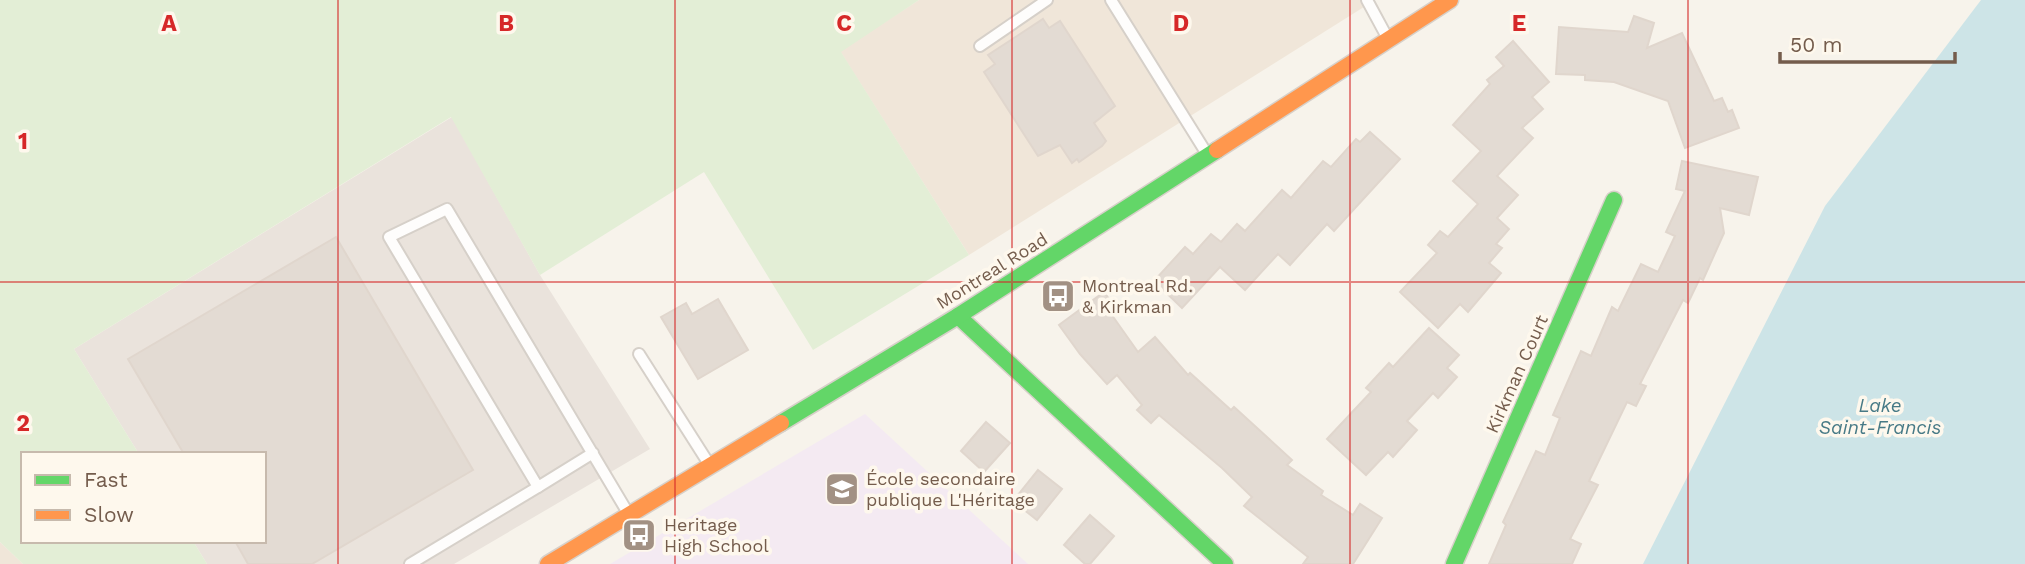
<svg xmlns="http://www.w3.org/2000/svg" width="2025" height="564" viewBox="0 0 2025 564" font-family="'Work Sans',sans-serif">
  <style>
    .residential { fill: #f0e6d9 }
    .industrial { fill: #eae3dc }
    .education { fill: #f4eaf2 }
    .green { fill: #e3eed6 }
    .water { fill: #cde4e7 }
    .building { fill: #e3dbd3; stroke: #e0d6cd; stroke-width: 2 }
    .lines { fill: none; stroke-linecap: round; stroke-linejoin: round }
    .lane-casing { stroke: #d6d0c9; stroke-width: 14 }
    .fast-casing { stroke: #d7d0c9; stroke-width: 19 }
    .slow-casing { stroke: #d7d0c9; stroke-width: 19 }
    .lane { stroke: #fefdfc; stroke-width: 10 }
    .fast { stroke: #63d668; stroke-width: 16 }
    .slow { stroke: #ff974d; stroke-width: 16 }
    .grid { fill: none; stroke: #d62828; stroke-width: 2; stroke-opacity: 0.55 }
    .labels { text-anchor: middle; stroke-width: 7; stroke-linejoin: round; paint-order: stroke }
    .street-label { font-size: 18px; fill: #745c4c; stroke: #fef8ed }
    .poi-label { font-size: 18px; fill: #745c4c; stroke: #fef8ed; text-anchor: start }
    .water-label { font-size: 19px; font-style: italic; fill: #477a86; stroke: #fef8ed }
    .grid-label { font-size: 23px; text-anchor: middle; font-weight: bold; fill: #d62828; stroke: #fef8ed; stroke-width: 7; stroke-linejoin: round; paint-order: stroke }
  </style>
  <rect width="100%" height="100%" fill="#f7f3eb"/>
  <!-- residential -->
  <g class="residential">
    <polygon points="919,0 1375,0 969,255 840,51"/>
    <polygon points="0,542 23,564 0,564"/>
  </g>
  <!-- industrial -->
  <polygon class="industrial" points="452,117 540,275 650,449 454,564 207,564 193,541 264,541 264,454 139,454 74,349"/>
  <!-- education -->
  <polygon class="education" points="865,414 1028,564 610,564"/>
  <!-- green -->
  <polygon class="green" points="0,0 919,0 841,52 969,255 813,350 704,172 540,275 451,117 74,349 139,454 23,454 23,541 193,541 207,564 23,564 0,542"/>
  <!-- water -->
  <polygon class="water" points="1981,0 2025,0 2025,564 1643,564 1825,206"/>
  <!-- building -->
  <g class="building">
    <polygon points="1634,16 1654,23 1647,48 1682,33 1714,101 1722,98 1728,112 1732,110 1739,128 1685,148 1668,101 1614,82 1585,80 1585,75 1556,74 1559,27 1628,32"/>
    <polygon points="1043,19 1049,28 1060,21 1115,106 1094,123 1106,141 1102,146 1079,162 1077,159 1072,163 1060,145 1038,156 984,72 995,64 988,55"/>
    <polygon points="1513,41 1549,82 1532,97 1543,109 1522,128 1533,138 1497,176 1518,195 1497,218 1509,229 1496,244 1502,248 1489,263 1501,273 1468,312 1460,304 1438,328 1400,292 1437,253 1428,245 1440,231 1448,237 1478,204 1453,181 1481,151 1453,125 1490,84 1487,80 1504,66 1496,57"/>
    <polygon points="1370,132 1400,159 1334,231 1327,224 1290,265 1278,254 1245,290 1220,267 1182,308 1154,281 1185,247 1193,254 1211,234 1221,242 1237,224 1245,231 1282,190 1291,198 1323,161 1331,167 1356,139 1360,142"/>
    <polygon points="1682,161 1758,177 1749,215 1720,208 1724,233 1703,280 1700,278 1688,303 1683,300 1640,384 1646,386 1636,406 1627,402 1589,481 1598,485 1570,539 1581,544 1572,564 1489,564 1506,525 1503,522 1536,451 1545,455 1560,418 1553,415 1581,351 1591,356 1612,307 1618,311 1641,264 1658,272 1675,236 1666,232 1685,191 1676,189"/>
    <polygon points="336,237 473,470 312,564 248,564 235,541 264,541 264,454 184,454 128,359"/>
    <polygon points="1104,292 1115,307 1109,311 1138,352 1155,337 1188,375 1190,373 1231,410 1234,407 1292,460 1287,465 1323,491 1321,495 1353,515 1360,504 1382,518 1353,564 1303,564 1308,557 1244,506 1252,497 1222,468 1159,415 1151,423 1137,410 1142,405 1117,375 1107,384 1080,354 1059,325"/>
    <polygon points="718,299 748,350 698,379 661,317 686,303 692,314"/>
    <polygon points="1429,328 1459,355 1447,368 1457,377 1438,398 1433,393 1407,421 1417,430 1393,457 1388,452 1366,475 1327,439 1371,392 1366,388 1389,363 1393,367"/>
    <polygon points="986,422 1010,443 984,472 961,451"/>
    <polygon points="1038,470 1062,489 1037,520 1013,501"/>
    <polygon points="1090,515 1114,536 1090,564 1085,564 1064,545"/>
  </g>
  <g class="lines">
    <!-- lane casing -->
    <g class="lane-casing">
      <g id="lane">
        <polyline points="1111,0 1207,154"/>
        <polyline points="1367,0 1387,37"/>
        <polyline points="980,46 1047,0"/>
        <polyline points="639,354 709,464"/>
        <polyline points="593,453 538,487 389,237 447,209 628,513"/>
        <polyline points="410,564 538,487"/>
      </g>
    </g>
    <!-- fast casing -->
    <g class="fast-casing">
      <g id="fast">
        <polyline points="958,316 1225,564"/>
        <polyline points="781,423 958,316 1217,150"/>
        <polyline points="1454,564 1614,200"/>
      </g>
    </g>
    <!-- slow casing -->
    <g class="slow-casing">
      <g id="slow">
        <polyline points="1217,150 1450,0"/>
        <polyline points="548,564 781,423"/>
      </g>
    </g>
    <!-- lane -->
    <use href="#lane" class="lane"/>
    <!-- fast -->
    <use href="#fast" class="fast"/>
    <!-- slow -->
    <use href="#slow" class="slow"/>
  </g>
  <!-- grid -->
  <path class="grid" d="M338,0V564M675,0V564M1012,0V564M1350,0V564M1688,0V564M0,282H2025"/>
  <!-- icons -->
  <defs>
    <g id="bus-square" transform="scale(1.75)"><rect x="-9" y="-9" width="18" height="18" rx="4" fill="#a29184" stroke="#fef8ed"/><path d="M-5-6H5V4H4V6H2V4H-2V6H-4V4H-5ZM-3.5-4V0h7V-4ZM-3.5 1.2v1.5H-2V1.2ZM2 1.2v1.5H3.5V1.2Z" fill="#fff"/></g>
    <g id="school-square" transform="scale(1.75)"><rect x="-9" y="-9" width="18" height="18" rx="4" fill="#a29184" stroke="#fef8ed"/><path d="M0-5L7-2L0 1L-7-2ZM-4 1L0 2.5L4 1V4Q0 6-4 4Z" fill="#fff"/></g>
  </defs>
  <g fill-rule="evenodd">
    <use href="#bus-square" x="1058" y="296"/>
    <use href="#school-square" x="842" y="489"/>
    <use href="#bus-square" x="639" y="535"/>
  </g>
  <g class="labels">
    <!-- street labels -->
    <g class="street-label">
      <text transform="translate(992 271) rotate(-32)" y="6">Montreal Road</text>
      <text transform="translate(1517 374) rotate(-66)" y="6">Kirkman Court</text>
    </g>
    <!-- poi labels -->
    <g class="poi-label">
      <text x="1082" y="292">Montreal Rd.<tspan x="1082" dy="21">&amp; Kirkman</tspan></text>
      <text x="866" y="485">École secondaire<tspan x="866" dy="21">publique L'Héritage</tspan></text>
      <text x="664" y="531">Heritage<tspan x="664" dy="21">High School</tspan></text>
    </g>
    <!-- water labels -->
    <g class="water-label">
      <text x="1880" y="412">Lake<tspan x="1880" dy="22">Saint-Francis</tspan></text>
    </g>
  </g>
  <g class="grid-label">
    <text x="169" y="31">A</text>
    <text x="506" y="31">B</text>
    <text x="844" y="31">C</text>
    <text x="1181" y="31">D</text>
    <text x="1519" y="31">E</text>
    <text x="23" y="149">1</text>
    <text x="23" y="431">2</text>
  </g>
  <!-- legend -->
  <rect x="21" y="452" width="245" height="91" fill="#fef8ed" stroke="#c7baad" stroke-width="2"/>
  <rect x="35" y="475" width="35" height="10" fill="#63d668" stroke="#c7baad" stroke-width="2"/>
  <text x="84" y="487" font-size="21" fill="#745c4c">Fast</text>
  <rect x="35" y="510" width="35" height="10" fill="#ff974d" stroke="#c7baad" stroke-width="2"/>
  <text x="84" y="522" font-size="21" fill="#745c4c">Slow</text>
  <!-- scale -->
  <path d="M1780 52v10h175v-10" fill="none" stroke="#745c4c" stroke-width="3.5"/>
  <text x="1790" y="52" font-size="21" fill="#745c4c" stroke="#fef8ed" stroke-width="5" paint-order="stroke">50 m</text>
</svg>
